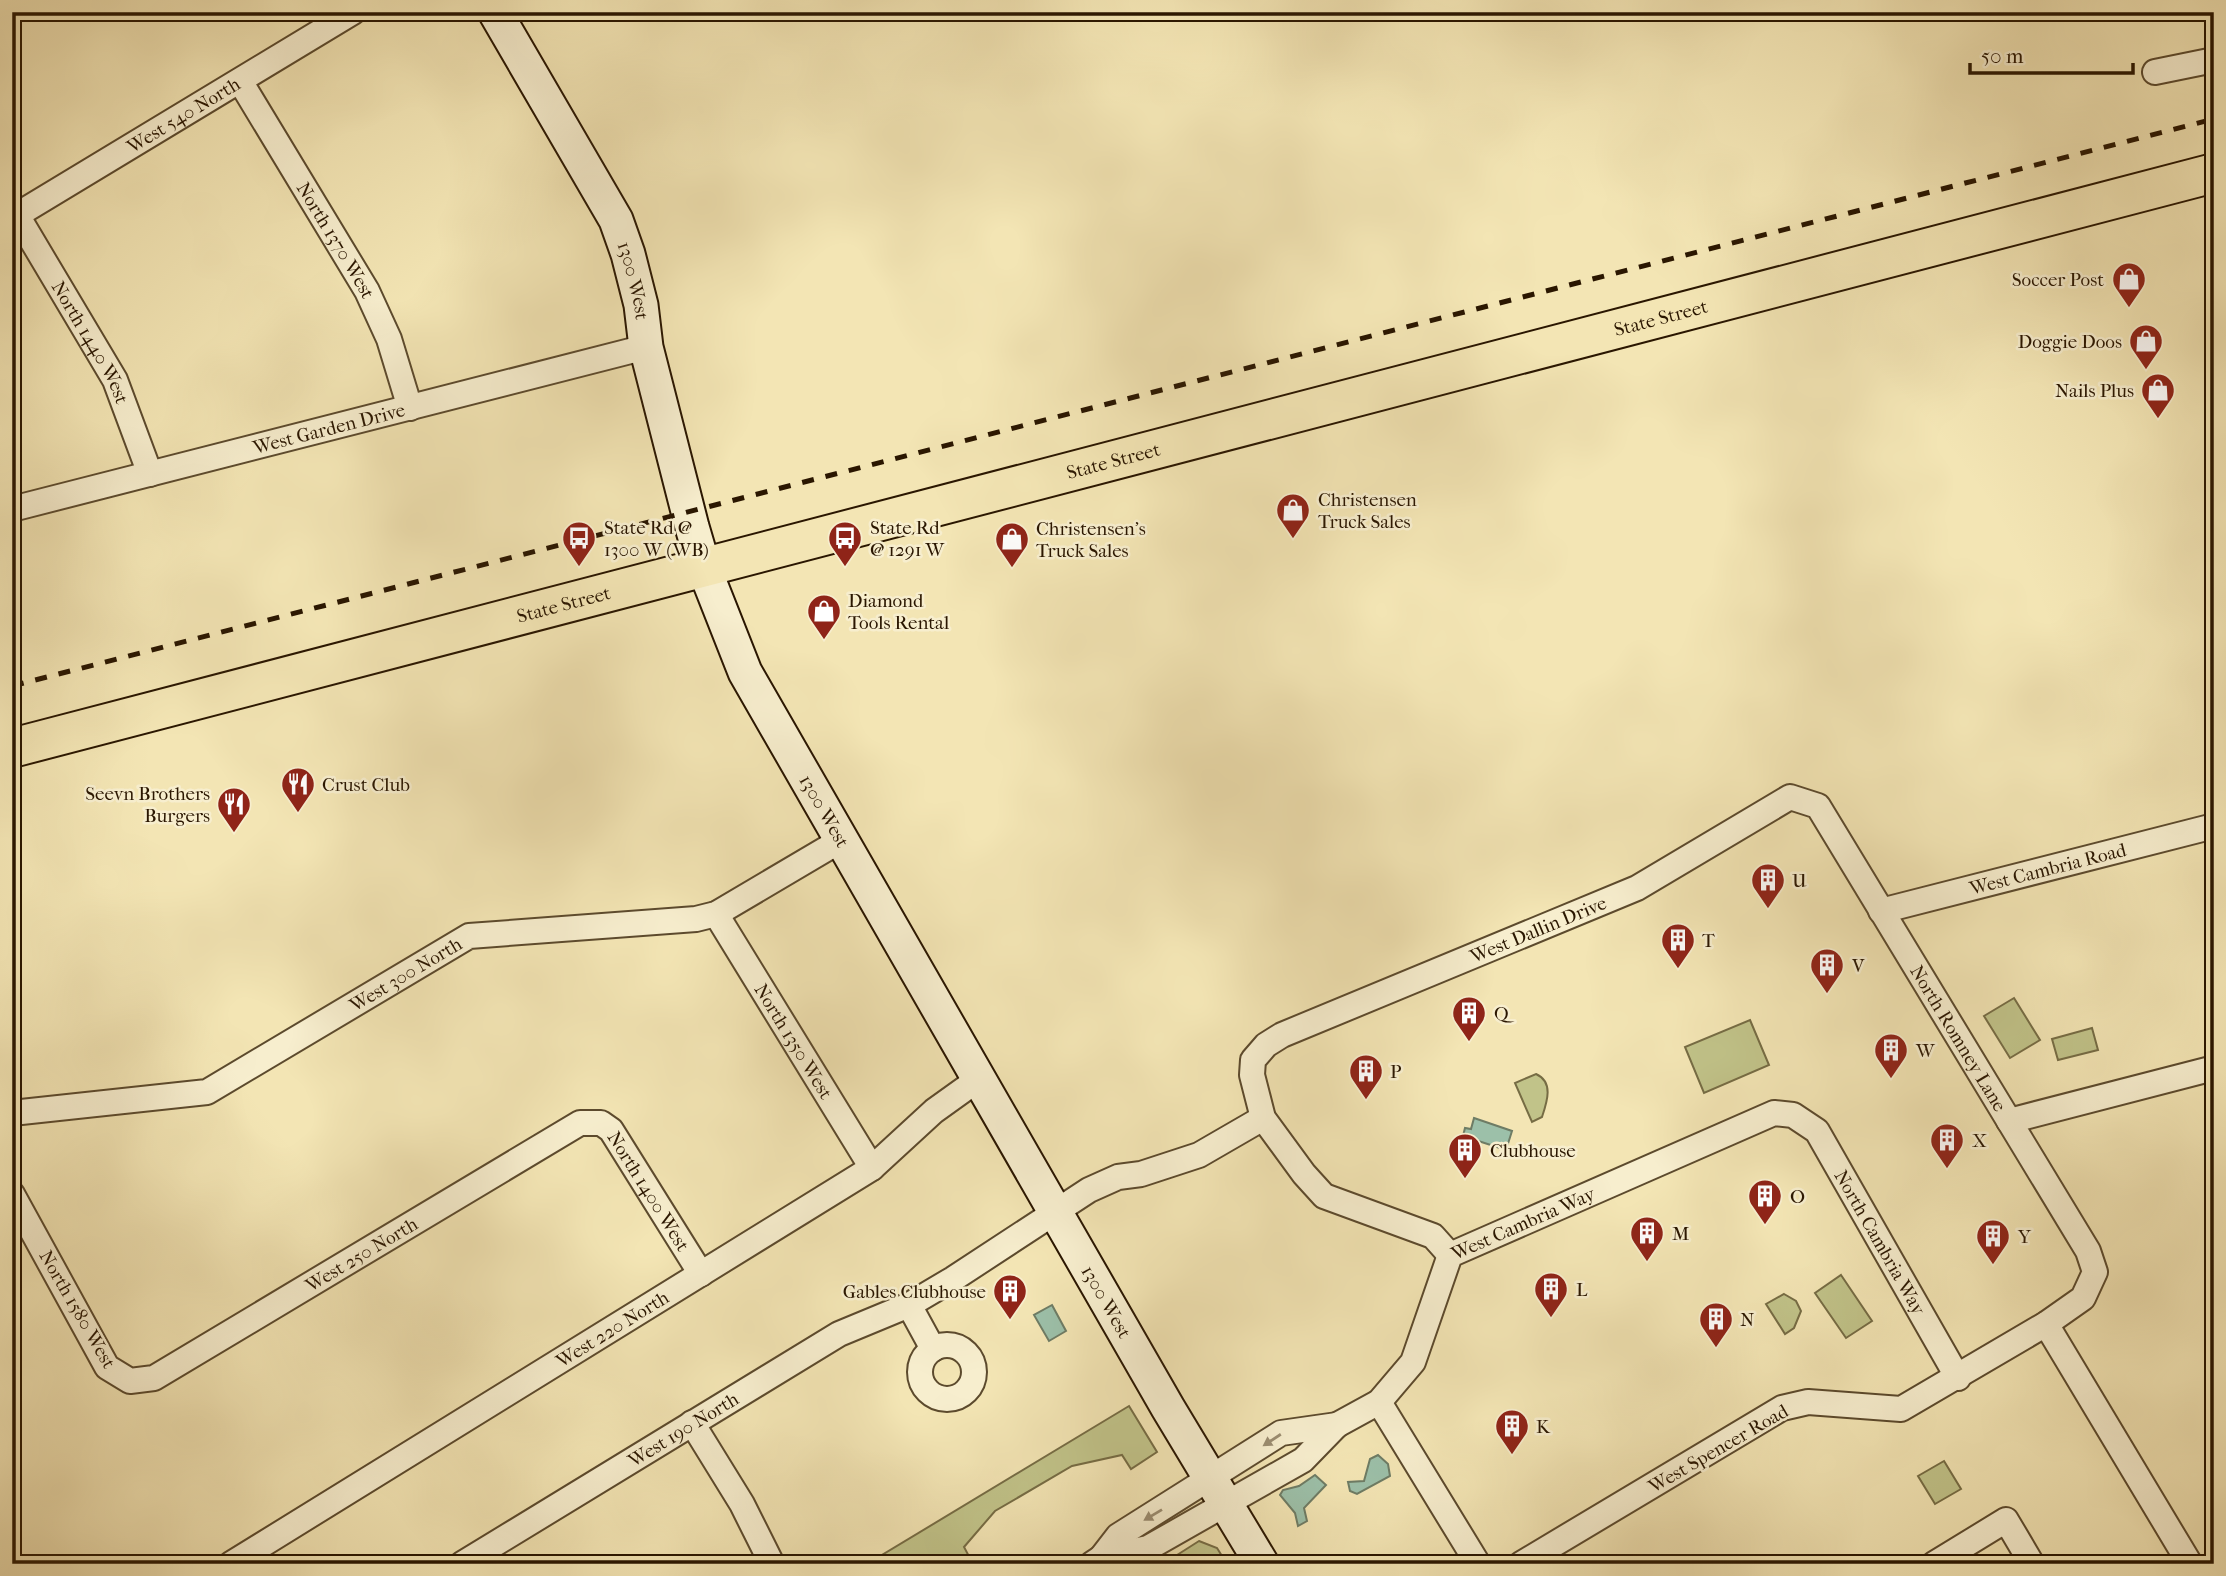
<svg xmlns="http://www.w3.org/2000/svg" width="2226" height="1576" viewBox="0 0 2226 1576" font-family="'IM FELL French Canon',serif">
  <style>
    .green { fill: #c1c389; stroke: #766c44; stroke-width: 2 }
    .water { fill: #9cc0a9; stroke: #6e7c65; stroke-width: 2 }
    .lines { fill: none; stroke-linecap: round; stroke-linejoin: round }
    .street-casing { stroke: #5c4a2d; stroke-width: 28 }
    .secondary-casing { stroke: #2a1600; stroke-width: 37 }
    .primary-casing { stroke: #2a1600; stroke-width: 42 }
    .street { stroke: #f7eece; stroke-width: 24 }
    .secondary { stroke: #f7eece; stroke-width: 33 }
    .primary { stroke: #f3e5b4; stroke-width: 38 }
    .rail { stroke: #2a1600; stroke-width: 5; stroke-dasharray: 12 12; stroke-linecap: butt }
    .oneway { fill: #9b8d71 }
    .labels { text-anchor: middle; stroke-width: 5; stroke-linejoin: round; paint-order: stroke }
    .street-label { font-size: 19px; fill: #2a1600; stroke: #f7eece }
    .poi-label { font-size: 19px; fill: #2a1600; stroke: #f7eece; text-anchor: start }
  </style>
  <rect width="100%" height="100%" fill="#f3e5b4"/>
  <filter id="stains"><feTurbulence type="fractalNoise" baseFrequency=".00286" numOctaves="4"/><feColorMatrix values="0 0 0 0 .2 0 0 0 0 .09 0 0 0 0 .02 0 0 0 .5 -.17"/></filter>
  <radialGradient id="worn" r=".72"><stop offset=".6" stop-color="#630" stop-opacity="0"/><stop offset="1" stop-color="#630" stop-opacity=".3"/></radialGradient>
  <!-- green -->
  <g class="green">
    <polygon points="2014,998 2040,1040 2010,1058 1984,1016"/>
    <polygon points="1750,1020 1769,1065 1704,1093 1685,1047"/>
    <polygon points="2092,1028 2098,1050 2058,1060 2052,1039"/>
    <path d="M1536,1074C1554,1082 1547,1102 1542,1117L1532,1122L1515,1083Z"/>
    <polygon points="1841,1275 1872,1321 1846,1338 1815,1293"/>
    <polygon points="1784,1294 1796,1301 1801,1311 1794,1328 1785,1334 1766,1304"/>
    <polygon points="1129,1406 1157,1452 1131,1469 1122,1455 1072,1466 995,1511 964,1547 973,1564 867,1564"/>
    <polygon points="1944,1461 1961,1489 1935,1504 1918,1476"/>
    <polygon points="1199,1541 1217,1548 1227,1564 1163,1564"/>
  </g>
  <!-- water -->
  <g class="water">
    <polygon points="1474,1118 1512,1131 1506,1150 1463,1136 1465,1128 1471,1129"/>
    <polygon points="1052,1305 1066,1331 1049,1341 1034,1315"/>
    <polygon points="1378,1455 1388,1464 1390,1476 1357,1494 1350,1491 1348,1482 1364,1481 1370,1459"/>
    <polygon points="1315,1475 1326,1485 1304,1508 1307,1521 1298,1526 1295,1513 1280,1495 1283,1490 1299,1486"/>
  </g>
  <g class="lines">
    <!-- street casing -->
    <g class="street-casing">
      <g id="street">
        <polyline points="2155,72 2214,60"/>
        <path id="s1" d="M240,81L367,291L389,339L410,408"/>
        <path id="s2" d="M18,217L115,380L150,474"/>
        <path id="s3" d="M12,218L353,12"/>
        <path id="s4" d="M12,509L646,347"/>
        <path id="s5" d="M1881,911L2214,826"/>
        <path id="s6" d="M716,914L872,1168"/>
        <path id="s7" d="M12,1113L207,1092L469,936L696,919L716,914L843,839"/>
        <polyline points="2009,1121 2214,1068"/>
        <path id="s8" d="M12,1194L107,1367L130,1381L154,1378L580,1123H601L611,1130L701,1274"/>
        <path id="s9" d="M1450,1255L1433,1236L1324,1196L1304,1174L1263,1118L1252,1075L1253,1060L1266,1045L1282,1035L1637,888L1790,797L1818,806L2088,1251L2095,1272L2083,1298L2046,1324L1901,1409L1808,1402L1782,1408L1521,1564"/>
        <polyline points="909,1305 933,1349"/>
        <polyline points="2046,1324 2190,1564"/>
        <circle cx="947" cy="1372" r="27"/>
        <polyline points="1379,1402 1478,1564"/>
        <polyline points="692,1423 742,1504 772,1564"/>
        <polyline points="1101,1558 1118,1536 1281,1433 1337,1425"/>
        <path id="s10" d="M231,1564L872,1168L934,1111L980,1078"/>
        <path id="s11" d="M462,1564L839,1334L909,1305L953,1279L1089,1190L1118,1177L1141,1174L1199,1155L1263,1118"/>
        <path id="s12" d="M1092,1564L1101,1558L1148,1548L1303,1460L1337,1425L1379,1402L1413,1362L1450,1255L1774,1113L1793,1115L1817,1131L1958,1378"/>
        <polyline points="1934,1564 2006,1520 2032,1564"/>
      </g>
    </g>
    <!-- secondary casing -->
    <g class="secondary-casing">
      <g id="secondary">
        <path id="s13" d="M495,12L616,220L628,254L641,305L646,347L692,527L704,568L745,672L1168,1408L1262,1564"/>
      </g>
    </g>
    <!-- primary casing -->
    <g class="primary-casing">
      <g id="primary">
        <path id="s14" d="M12,748L2214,173"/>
      </g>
    </g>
    <!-- street -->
    <use href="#street" class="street"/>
    <!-- secondary -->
    <use href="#secondary" class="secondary"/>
    <!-- primary -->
    <use href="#primary" class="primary"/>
    <!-- rail -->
    <polyline class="rail" points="12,686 2214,119"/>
  </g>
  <!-- one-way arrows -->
  <defs><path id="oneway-solid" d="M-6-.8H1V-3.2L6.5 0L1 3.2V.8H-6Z" transform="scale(1.75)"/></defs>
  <g class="oneway">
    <use href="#oneway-solid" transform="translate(1272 1440) rotate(147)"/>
    <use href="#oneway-solid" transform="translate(1153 1515) rotate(149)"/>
  </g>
  <!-- icons -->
  <defs>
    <g id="shop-pin" transform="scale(1.75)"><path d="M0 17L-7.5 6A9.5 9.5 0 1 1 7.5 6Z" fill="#8f2418" stroke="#f7eece"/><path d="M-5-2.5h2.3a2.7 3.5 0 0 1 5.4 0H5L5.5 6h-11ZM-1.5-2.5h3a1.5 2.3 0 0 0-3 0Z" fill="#fff"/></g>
    <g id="bus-pin" transform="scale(1.75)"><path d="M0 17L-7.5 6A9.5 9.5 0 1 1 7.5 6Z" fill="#8f2418" stroke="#f7eece"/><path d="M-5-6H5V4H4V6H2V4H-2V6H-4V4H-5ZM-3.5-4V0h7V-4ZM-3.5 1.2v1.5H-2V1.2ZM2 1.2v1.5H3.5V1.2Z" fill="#fff"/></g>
    <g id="restaurant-pin" transform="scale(1.75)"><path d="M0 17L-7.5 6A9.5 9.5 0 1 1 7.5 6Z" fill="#8f2418" stroke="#f7eece"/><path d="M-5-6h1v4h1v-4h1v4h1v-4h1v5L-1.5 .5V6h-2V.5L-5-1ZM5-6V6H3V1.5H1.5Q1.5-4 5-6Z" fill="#fff"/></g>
    <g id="building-pin" transform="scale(1.75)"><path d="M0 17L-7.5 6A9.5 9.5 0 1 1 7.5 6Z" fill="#8f2418" stroke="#f7eece"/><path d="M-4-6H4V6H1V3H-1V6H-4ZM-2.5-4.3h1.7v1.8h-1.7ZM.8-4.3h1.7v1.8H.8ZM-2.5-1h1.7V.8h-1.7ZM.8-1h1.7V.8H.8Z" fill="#fff"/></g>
  </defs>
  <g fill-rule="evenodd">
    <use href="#shop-pin" x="2129" y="279"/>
    <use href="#shop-pin" x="2146" y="341"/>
    <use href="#shop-pin" x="2158" y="390"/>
    <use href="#shop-pin" x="1293" y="510"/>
    <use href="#bus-pin" x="579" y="538"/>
    <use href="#bus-pin" x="845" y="538"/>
    <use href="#shop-pin" x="1012" y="539"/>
    <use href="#shop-pin" x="824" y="611"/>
    <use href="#restaurant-pin" x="298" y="784"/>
    <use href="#restaurant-pin" x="234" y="804"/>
    <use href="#building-pin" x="1768" y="880"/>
    <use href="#building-pin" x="1678" y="940"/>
    <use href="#building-pin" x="1827" y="965"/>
    <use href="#building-pin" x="1469" y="1013"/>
    <use href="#building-pin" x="1891" y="1050"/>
    <use href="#building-pin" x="1366" y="1071"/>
    <use href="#building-pin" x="1947" y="1140"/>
    <use href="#building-pin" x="1465" y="1150"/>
    <use href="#building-pin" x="1765" y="1196"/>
    <use href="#building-pin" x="1647" y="1233"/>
    <use href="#building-pin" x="1993" y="1236"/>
    <use href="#building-pin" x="1551" y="1289"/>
    <use href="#building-pin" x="1010" y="1291"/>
    <use href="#building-pin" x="1716" y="1319"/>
    <use href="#building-pin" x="1512" y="1426"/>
  </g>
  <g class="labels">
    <!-- street labels -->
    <g class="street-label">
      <text dy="7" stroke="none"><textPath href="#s3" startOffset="200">West 540 North</textPath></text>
      <text dy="7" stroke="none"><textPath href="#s1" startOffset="186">North 1370 West</textPath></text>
      <text dy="7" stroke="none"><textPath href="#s13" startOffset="304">1300 West</textPath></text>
      <text dy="7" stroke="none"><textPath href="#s14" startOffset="1704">State Street</textPath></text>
      <text dy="7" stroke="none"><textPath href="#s2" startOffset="145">North 1440 West</textPath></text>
      <text dy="7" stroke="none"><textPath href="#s4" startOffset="327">West Garden Drive</textPath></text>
      <text dy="7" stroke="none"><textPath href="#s14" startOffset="1138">State Street</textPath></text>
      <text dy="7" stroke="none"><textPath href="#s14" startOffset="570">State Street</textPath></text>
      <text dy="7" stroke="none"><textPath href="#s13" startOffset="872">1300 West</textPath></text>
      <text dy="7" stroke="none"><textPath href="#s5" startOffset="172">West Cambria Road</textPath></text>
      <text dy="7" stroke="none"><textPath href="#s9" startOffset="616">West Dallin Drive</textPath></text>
      <text dy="7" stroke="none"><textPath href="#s7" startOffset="427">West 300 North</textPath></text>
      <text dy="7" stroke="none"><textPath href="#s9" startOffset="1202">North Romney Lane</textPath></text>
      <text dy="7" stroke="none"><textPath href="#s6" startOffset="149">North 1350 West</textPath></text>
      <text dy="7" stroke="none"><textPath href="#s8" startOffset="850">North 1400 West</textPath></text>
      <text dy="7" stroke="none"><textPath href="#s12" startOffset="579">West Cambria Way</textPath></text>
      <text dy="7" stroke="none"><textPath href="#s12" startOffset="1029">North Cambria Way</textPath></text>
      <text dy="7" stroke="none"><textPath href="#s8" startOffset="490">West 250 North</textPath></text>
      <text dy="7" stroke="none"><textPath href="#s13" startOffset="1438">1300 West</textPath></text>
      <text transform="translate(78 1309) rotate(60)" y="7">North 1580 West</text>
      <text dy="7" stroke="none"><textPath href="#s10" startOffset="448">West 220 North</textPath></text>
      <text dy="7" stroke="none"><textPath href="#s11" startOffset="259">West 190 North</textPath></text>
      <text transform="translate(1718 1448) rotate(-30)" y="7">West Spencer Road</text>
    </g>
    <!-- poi labels -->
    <g class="poi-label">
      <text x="2104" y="286" text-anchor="end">Soccer Post</text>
      <text x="2122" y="348" text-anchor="end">Doggie Doos</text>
      <text x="2134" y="397" text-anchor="end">Nails Plus</text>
      <text x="1318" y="506">Christensen<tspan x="1318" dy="22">Truck Sales</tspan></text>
      <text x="604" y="534">State Rd @<tspan x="604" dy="22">1300 W (WB)</tspan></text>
      <text x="870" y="534">State Rd<tspan x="870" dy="22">@ 1291 W</tspan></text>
      <text x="1036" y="535">Christensen's<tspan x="1036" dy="22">Truck Sales</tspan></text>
      <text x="848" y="607">Diamond<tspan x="848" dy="22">Tools Rental</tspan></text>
      <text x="322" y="791">Crust Club</text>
      <text x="210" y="800" text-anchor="end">Seevn Brothers<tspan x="210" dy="22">Burgers</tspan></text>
      <text x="1792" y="887">U</text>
      <text x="1702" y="947">T</text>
      <text x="1852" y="972">V</text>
      <text x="1494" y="1020">Q</text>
      <text x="1916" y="1057">W</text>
      <text x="1390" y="1078">P</text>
      <text x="1972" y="1147">X</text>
      <text x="1490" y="1157">Clubhouse</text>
      <text x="1790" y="1203">O</text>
      <text x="1672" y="1240">M</text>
      <text x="2018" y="1243">Y</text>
      <text x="1576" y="1296">L</text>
      <text x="986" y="1298" text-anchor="end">Gables Clubhouse</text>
      <text x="1740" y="1326">N</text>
      <text x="1536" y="1433">K</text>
    </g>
  </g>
  <!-- margin -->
  <rect width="2226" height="1576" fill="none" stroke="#f3e5b4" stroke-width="42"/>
  <rect x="14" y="14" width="2198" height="1548" fill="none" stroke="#2a1600" stroke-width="3.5"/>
  <rect x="21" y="21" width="2184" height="1534" fill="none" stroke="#2a1600" stroke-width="2"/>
  <!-- scale -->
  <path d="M1970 63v10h163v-10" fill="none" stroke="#2a1600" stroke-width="3.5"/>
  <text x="1981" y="63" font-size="21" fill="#2a1600" stroke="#f7eece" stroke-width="5" paint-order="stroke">50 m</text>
  <rect width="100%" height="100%" filter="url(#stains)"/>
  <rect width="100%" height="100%" fill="url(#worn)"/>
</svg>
